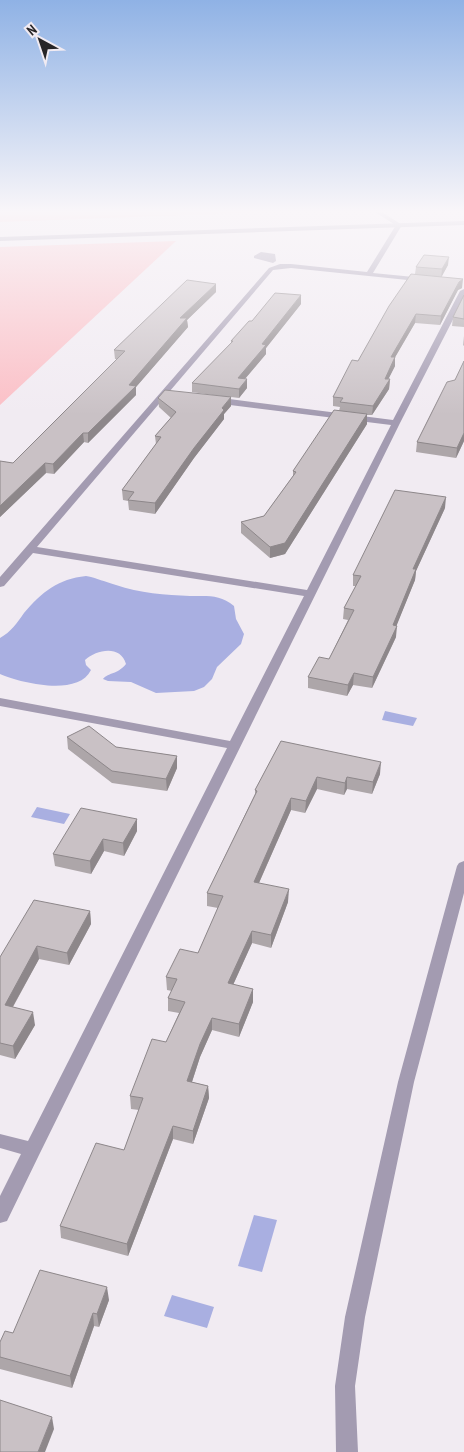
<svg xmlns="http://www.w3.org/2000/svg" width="464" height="1452" viewBox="0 0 464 1452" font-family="'PT Sans Narrow',sans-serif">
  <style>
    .green { fill: #fbbec5 }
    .water { fill: #a9afe1 }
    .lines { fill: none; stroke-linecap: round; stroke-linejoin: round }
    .service { fill: #a39bb1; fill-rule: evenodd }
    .minor { fill: #a39bb1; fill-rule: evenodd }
    .tertiary { fill: #a39bb1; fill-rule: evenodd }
    .wall { fill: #ada6a9 }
    .shaded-wall { fill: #8d878a }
    .building { fill: #c9c1c5; stroke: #8d878a }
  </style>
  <rect width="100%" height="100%" fill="#f1ebf2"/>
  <!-- green -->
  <g class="green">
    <polygon points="0,212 272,212 0,222"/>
    <polygon points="176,241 0,405 0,247"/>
  </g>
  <!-- water -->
  <g class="water">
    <path d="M86,576C97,578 105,582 116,585C139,593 166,595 190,596C207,596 220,594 234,606L236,619L244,634L241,644L217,667L212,679L204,687L194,691L156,693L131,682L108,681L103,679C109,672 117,675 126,664C121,645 97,649 85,660L86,665L91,670C78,697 21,683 0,674V638C11,632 17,623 24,613C42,592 58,579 86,576Z"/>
    <polygon points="385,711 417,718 413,726 382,720"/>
    <polygon points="37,807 70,814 64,824 31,817"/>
    <polygon points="254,1215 277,1220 262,1272 238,1266"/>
    <polygon points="172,1295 214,1307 207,1328 164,1316"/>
  </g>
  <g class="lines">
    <!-- service -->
    <polygon class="service" points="375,212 382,212 402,225 397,226"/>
    <!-- minor -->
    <g class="minor">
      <polygon points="399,223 402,225 373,273 424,278 427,278 427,282 291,268 273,270 37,547 307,590 391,425 214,403 210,400 214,397 393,420 460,291 464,289 464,298 400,423 39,1155 7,1221 0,1223 0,1196 21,1154 0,1148 0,1134 28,1141 227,748 0,706 0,698 230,741 304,596 33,553 4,586 0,587 0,577 269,268 280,264 291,264 367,272 396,225"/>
      <polygon points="261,252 275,254 276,261 273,263 254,258 254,256"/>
      <polygon points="464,861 464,893 414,1082 365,1317 355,1386 358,1452 336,1452 335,1386 345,1317 398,1082 457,866 459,863"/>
    </g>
    <!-- tertiary -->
    <polygon class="tertiary" points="464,221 464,225 0,241 0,237"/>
  </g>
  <!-- wall -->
  <g class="wall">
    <polygon points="448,265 441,277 462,288 458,290 440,325 415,323 395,357 395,366 388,379 390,379 389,389 372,415 367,415 367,424 285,554 270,558 241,533 241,522 264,516 293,476 293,471 339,411 340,407 333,406 333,397 358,361 415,274 416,267"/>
    <polygon points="216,284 216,292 187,320 188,327 136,387 136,395 88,443 84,442 54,474 46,473 0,517 0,461 13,463 117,359 115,359 114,350"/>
    <polygon points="464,295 464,327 452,326 453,317"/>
    <polygon points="301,304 266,348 266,354 245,379 247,388 239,398 231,397 231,406 224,414 224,419 194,458 155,514 129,510 128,501 123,500 122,490 156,444 155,436 171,418 159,407 158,398 219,396 192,392 192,383 231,344 231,341 252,321"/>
    <polygon points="464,336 464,346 463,345"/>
    <polygon points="464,361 464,441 456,458 416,452 417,442 455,380"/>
    <polygon points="445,508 416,571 415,580 396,626 396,637 372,688 353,685 347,696 308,688 308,677 329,659 348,620 343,619 344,608 356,586 353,586 353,575"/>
    <polygon points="67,737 116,747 177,756 177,768 167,791 112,783 68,749"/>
    <polygon points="281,741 380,774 372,794 347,789 344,795 317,789 305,813 291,810 259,883 288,902 271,948 252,943 233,985 253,989 253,1002 239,1037 212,1030 200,1057 192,1082 208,1086 209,1098 193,1144 173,1139 128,1256 61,1238 60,1226 124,1150 139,1110 131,1109 130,1096 166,1042 179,1013 168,1011 168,998 172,991 167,990 166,977 198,953 218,908 207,906 207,893 255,794 255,790"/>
    <polygon points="137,819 137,831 124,856 104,851 91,874 55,866 53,854"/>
    <polygon points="90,911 91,924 69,965 39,959 13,1007 35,1025 15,1059 0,1055 0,957"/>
    <polygon points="109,1300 99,1327 94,1326 72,1388 0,1369 0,1342 13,1333"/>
  </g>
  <!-- shaded-wall -->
  <g class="shaded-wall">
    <polygon points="449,257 448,265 441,278 442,269"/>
    <polygon points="463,279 462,288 458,290 440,325 441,316 459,282"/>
    <polygon points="216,284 216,292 187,320 188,327 136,387 136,395 88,443 88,433 129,385 180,318"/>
    <polygon points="301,295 301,304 266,348 266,354 238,387 238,378 262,344"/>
    <polygon points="416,314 415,323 390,366 391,357"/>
    <polygon points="395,357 395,366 384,388 385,379"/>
    <polygon points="247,379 247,388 239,398 239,389"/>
    <polygon points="390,379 389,389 372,415 373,406"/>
    <polygon points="231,397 231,406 224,414 224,419 194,458 155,514 155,503 222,408"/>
    <polygon points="367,414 367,424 285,554 270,558 270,547"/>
    <polygon points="83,433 84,442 54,474 53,464"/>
    <polygon points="464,433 464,441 456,458 457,448"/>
    <polygon points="45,463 46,473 0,517 0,506"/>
    <polygon points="446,497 445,508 416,571 415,580 392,637 393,625 413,569"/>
    <polygon points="397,626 396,637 372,688 373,677"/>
    <polygon points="354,673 353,685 347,696 348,685"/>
    <polygon points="177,756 177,768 167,791 166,779"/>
    <polygon points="381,762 380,774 372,794 373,782"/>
    <polygon points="317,777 317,789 305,813 306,801"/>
    <polygon points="347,777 347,789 344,795 345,783"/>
    <polygon points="291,798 291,810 254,894 254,882"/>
    <polygon points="137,819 137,831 124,856 123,843"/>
    <polygon points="103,839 104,851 91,874 90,861"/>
    <polygon points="289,889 288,902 271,948 271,935"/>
    <polygon points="90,911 91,924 69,965 67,953"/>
    <polygon points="252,931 252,943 228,996 228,983"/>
    <polygon points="37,946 39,959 7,1017 5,1005"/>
    <polygon points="253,989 253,1002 239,1037 239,1024"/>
    <polygon points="33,1012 35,1025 15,1059 13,1046"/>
    <polygon points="212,1018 212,1030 200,1057 188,1094 187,1081 200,1044"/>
    <polygon points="208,1086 209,1098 193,1144 193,1131"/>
    <polygon points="173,1126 173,1139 128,1256 127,1244"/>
    <polygon points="107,1287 109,1300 99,1327 97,1314"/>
    <polygon points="93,1313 94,1326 72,1388 70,1376"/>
    <polygon points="52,1417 54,1429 45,1452 38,1452"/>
  </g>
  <!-- building -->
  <g class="building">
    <polygon points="424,255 449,257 442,269 416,267"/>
    <polygon points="411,274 463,279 459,282 441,316 416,314 391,357 395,357 385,379 390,379 373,406 340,402 343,398 333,397 352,360 358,361 389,306"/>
    <polygon points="187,280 216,284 180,318 187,318 129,385 136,386 88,433 83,433 53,464 45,463 0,506 0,461 13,463 125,351 114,350"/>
    <polygon points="275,293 301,295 262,344 266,345 238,378 247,379 239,389 192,383 233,341 231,341 249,321 252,321"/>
    <polygon points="464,295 464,319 453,317"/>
    <polygon points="464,361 464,433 457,448 417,442 447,382 455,380"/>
    <polygon points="165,390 231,397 222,408 224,410 194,448 155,503 128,500 134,492 122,490 161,437 155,436 176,412 158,398"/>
    <polygon points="334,410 367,414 285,543 270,547 241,522 264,516 296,472 293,471"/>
    <polygon points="395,490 446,497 413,569 416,569 393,625 397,626 373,677 354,673 348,685 308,677 319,657 329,659 354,610 344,608 361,576 353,575"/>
    <polygon points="89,726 116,747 177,756 166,779 112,771 67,737"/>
    <polygon points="281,741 381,762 373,782 347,777 345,783 317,777 306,801 291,798 254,882 289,889 271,935 252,931 228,983 253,989 239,1024 212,1018 200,1044 187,1081 208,1086 193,1131 173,1126 127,1244 60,1226 96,1143 124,1150 143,1098 130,1096 152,1039 166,1042 185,1002 168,998 177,979 166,977 180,949 198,953 223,896 207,893 257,791 255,790"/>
    <polygon points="81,808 137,819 123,843 103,839 90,861 53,854"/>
    <polygon points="34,900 90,911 67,953 37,946 5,1005 33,1012 13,1046 0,1043 0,957"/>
    <polygon points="40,1270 107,1287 97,1314 93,1313 70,1376 0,1357 0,1342 5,1331 13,1333"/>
    <polygon points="0,1400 52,1417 38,1452 0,1452"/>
  </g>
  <!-- sky -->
  <linearGradient id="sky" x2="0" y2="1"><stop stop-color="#8fb2e5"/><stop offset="0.51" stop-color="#f9f6f9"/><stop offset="1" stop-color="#f9f6f9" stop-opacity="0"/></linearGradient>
  <rect width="464" height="415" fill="url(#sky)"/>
  <!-- north arrow -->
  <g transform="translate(40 40) rotate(320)" stroke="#f1ebf2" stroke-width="4" paint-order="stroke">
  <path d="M0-4L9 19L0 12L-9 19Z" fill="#272527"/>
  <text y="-8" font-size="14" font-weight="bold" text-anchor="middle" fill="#272527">N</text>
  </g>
</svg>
